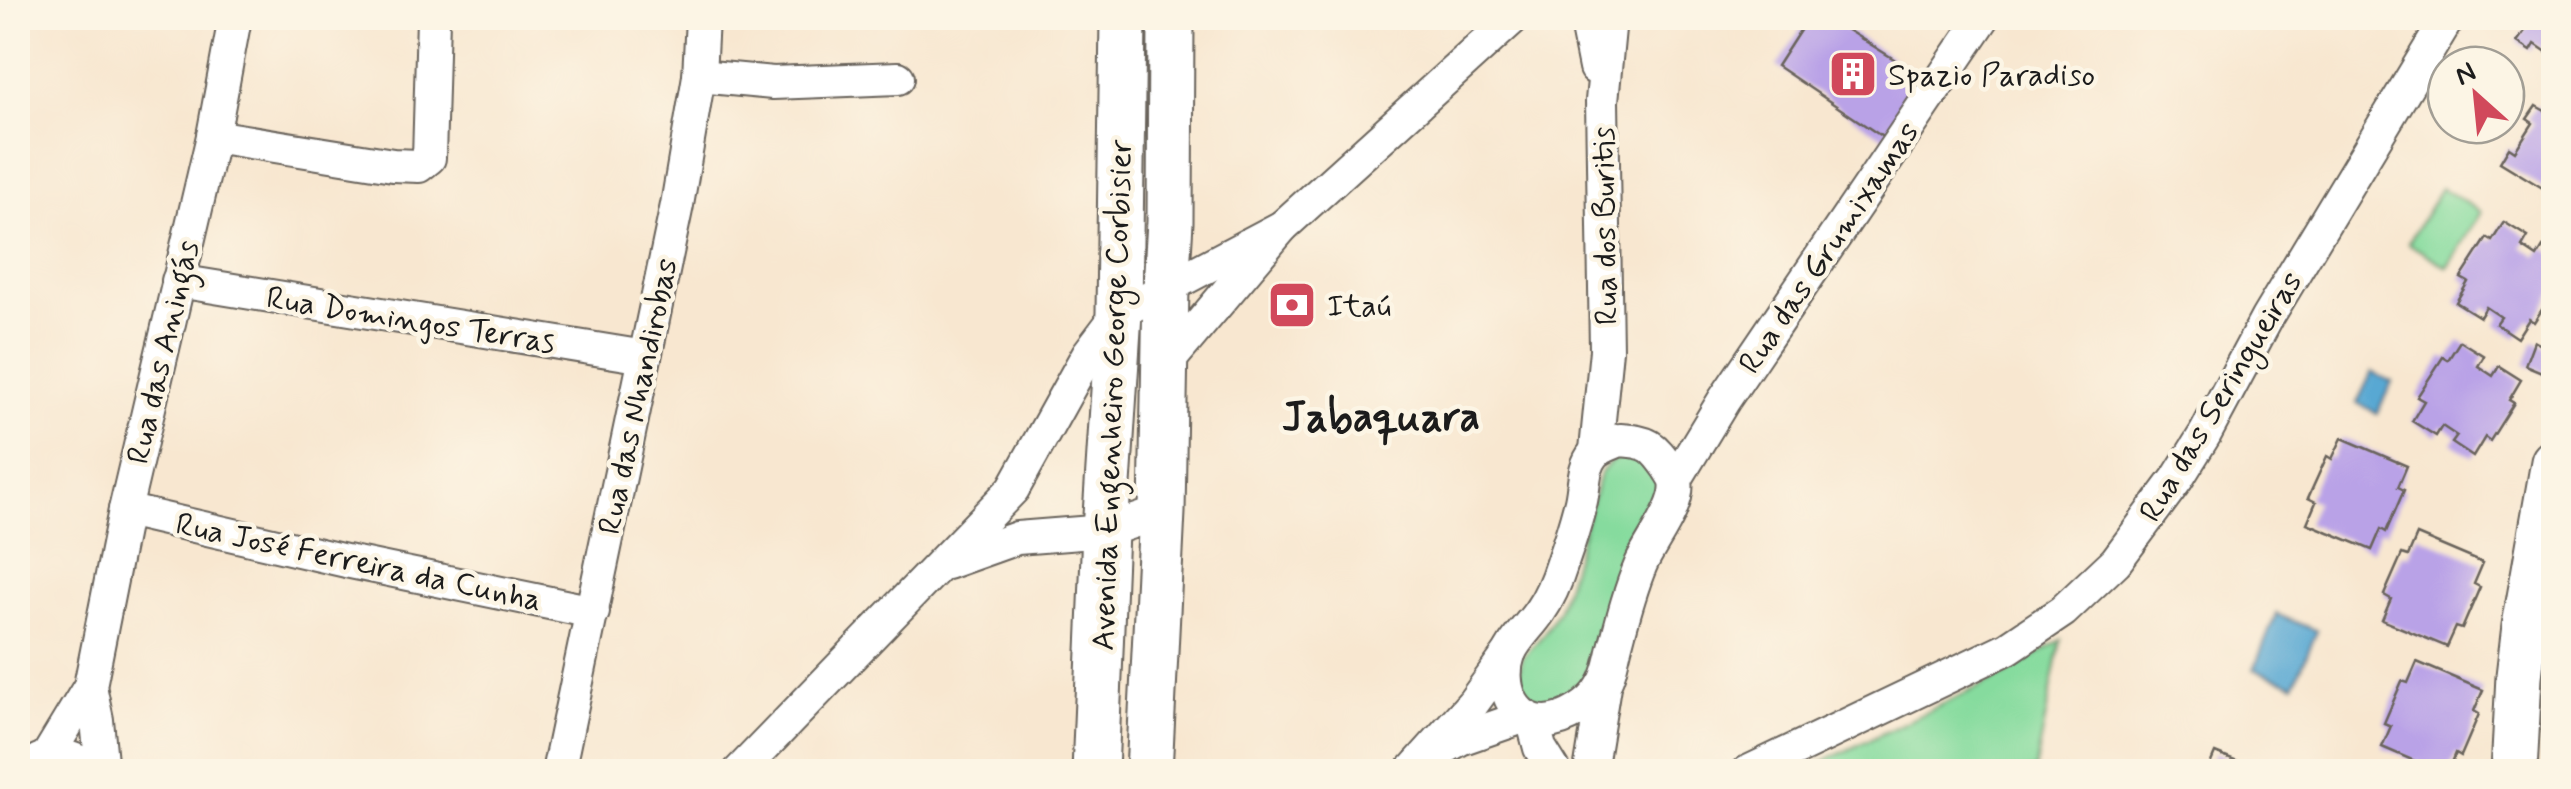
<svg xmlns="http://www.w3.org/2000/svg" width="2571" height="789" viewBox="0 0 2571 789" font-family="Mynerve,sans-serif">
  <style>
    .green { fill: #86db9e; stroke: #517c5d; stroke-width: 2.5 }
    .water { fill: #59a8d3; stroke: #3a6278; stroke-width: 2.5 }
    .building { fill: #b9a2e7 }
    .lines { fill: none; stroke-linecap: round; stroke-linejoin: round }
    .street-casing { stroke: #69635b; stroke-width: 36 }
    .secondary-casing { stroke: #69635b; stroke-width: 49 }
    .street { stroke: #fff; stroke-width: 32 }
    .secondary { stroke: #fff; stroke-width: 45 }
    .labels { text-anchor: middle; stroke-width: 9; stroke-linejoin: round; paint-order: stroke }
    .poi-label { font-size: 32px; fill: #1c1c1c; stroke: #fcf5e5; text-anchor: start }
    .street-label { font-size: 32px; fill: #1c1c1c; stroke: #fcf5e5 }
    .district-label { font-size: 42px; font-weight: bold; fill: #1c1c1c; stroke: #fcf5e5 }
  </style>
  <rect width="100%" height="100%" fill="#fcf5e5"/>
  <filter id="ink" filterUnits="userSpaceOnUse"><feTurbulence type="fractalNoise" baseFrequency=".01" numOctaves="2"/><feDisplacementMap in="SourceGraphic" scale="20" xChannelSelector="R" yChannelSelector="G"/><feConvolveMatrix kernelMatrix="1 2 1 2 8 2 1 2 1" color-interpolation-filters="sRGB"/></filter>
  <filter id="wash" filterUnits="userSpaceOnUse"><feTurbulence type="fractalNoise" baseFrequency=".0048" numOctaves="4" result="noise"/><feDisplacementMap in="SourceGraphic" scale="40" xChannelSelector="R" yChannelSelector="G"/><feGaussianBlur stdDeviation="2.25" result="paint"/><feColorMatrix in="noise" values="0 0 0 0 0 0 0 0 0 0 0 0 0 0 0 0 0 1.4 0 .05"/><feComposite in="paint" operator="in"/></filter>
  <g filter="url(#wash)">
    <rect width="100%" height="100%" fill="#f8e7d0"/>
    <!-- green -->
    <g class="green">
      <polygon points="2441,188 2481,212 2447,267 2408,243"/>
      <polygon points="1620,456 1648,456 1667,488 1594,682 1561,703 1548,702 1532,696 1523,686 1519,672 1522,658 1542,636 1559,609 1600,474 1608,464"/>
      <polygon points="2061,640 2035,771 1804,771 2006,674"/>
    </g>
    <!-- water -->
    <g class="water">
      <polygon points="2372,372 2392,382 2377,413 2357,403"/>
      <polygon points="2276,614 2317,631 2294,685 2254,669"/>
    </g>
    <g id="blocks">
      <!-- building -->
      <g class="building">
        <polygon points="1808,18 1828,18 1931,82 1890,142 1777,66"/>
        <polygon points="2534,18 2554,18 2554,57 2535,44 2531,51 2517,42"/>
        <polygon points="2536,106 2554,116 2554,195 2500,162 2509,147 2515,151 2533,123 2527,119"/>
        <polygon points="2504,222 2528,237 2522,247 2537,257 2543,247 2554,254 2554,291 2534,322 2529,319 2517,338 2496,324 2501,317 2486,307 2480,317 2456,302 2468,282 2461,278 2487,238 2492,241"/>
        <polygon points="2460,341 2484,356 2478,366 2493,376 2499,366 2521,380 2509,400 2514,403 2490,441 2485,437 2473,457 2452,443 2457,436 2442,426 2436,436 2412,421 2424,401 2417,397 2443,357 2448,360"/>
        <polygon points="2534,341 2554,352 2549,375 2525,365"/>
        <polygon points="2342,438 2407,466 2398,487 2404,490 2386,532 2381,529 2372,550 2307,523 2316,502 2308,498 2327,456 2332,459"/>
        <polygon points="2417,535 2483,563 2474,584 2480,587 2462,629 2456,627 2447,647 2382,620 2391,599 2384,595 2402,554 2408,556"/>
        <polygon points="2417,662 2483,690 2474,711 2479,714 2461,756 2456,753 2448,772 2440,772 2382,747 2391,726 2384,723 2402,681 2408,683"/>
        <polygon points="2215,753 2260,771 2260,772 2207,772"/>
      </g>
    </g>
  </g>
  <g filter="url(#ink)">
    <use href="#blocks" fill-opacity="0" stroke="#69635b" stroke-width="2.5"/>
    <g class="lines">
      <!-- street casing -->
      <g class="street-casing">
        <g id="street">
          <polyline points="1585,18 1595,68"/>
          <polyline points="699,76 773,83 898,78"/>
          <polyline points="213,136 393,165 419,166 429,158 433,18"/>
          <polyline points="178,281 645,357"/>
          <polyline points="1164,367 1282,227 1513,18"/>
          <path d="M1620,440C1649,442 1653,445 1669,468C1672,473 1675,477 1676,481C1681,505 1650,543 1641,564C1630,590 1623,617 1616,644C1612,658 1610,676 1602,687C1592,705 1566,721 1546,722C1511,722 1499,683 1509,654C1515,639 1531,625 1540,611C1550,597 1557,579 1562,563C1569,543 1575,524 1580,505C1585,488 1582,468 1594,454C1600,447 1611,444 1620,440Z"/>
          <polyline points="1596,450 1606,350 1602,101 1610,18"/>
          <polyline points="1676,479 1724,400 1983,18"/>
          <polyline points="125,510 346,561 593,612"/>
          <polyline points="947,563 1017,538 1105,531 1162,512"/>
          <polyline points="90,686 97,720 102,772"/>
          <polyline points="1533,722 1540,748 1555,772"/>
          <polyline points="1437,752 1460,739 1523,717"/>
          <polyline points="47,757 90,686 125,510 213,136 235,18"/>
          <path d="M25,772C43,750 73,752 92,772"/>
          <polyline points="558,772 677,205 699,76 702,18"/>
          <polyline points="739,772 1013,489 1088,354 1119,313 1282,227"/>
          <polyline points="1411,772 1473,703 1510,652"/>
          <polyline points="1590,772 1604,686"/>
          <polyline points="1748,772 2008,648 2063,611 2116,561 2177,479 2205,434 2267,318 2448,18"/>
        </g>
      </g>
      <!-- secondary casing -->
      <g class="secondary-casing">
        <g id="secondary">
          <polyline points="1095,772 1105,531 1119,313 1123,18"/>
          <polyline points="1149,772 1162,512 1166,287 1170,222 1171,18"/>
          <polyline points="2514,772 2519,676 2525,626 2554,462"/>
        </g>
      </g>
      <!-- street -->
      <use href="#street" class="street"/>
      <!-- secondary -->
      <use href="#secondary" class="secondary"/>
    </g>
  </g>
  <!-- icons -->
  <defs>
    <g id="building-square" transform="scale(2.5)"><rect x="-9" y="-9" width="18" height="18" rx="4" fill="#d1495b" stroke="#fcf5e5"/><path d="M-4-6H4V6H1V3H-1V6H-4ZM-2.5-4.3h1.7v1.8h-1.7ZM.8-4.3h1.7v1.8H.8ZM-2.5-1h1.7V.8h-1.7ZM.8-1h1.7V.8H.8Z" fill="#fff"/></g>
    <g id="bank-square" transform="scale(2.5)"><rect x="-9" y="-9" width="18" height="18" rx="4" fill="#d1495b" stroke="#fcf5e5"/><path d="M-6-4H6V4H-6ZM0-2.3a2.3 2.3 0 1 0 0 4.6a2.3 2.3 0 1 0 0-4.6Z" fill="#fff"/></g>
  </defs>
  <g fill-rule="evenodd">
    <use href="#building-square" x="1853" y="74"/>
    <use href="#bank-square" x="1292" y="305"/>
  </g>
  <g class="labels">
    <!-- poi labels -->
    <g class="poi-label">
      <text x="1888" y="85">Spazio Paradiso</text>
      <text x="1327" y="316">Itaú</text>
    </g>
    <!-- street labels -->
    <g class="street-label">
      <text transform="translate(1604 226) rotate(-91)" y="11">Rua dos Buritis</text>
      <text transform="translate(1828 247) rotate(-56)" y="11">Rua das Grumixamas</text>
      <text transform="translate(411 319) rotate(9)" y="11">Rua Domingos Terras</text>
      <text transform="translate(162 352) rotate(-77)" y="11">Rua das Aningás</text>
      <text transform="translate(1111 395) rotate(-88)" y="11">Avenida Engenheiro George Corbisier</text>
      <text transform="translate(637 396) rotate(-78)" y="11">Rua das Nhandirobas</text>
      <text transform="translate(2220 396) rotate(-59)" y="11">Rua das Seringueiras</text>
      <text transform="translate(359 561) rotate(12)" y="11">Rua José Ferreira da Cunha</text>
    </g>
    <!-- district labels -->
    <g class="district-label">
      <text x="1381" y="430">Jabaquara</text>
    </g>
  </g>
  <!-- margin -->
  <rect width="2571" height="789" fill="none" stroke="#fcf5e5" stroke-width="60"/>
  <!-- north arrow -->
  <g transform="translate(2476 95) rotate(333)"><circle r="48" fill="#fcf5e5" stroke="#a29e95" stroke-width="2.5"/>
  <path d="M0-8L18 38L0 25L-18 38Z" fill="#d1495b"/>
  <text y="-15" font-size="28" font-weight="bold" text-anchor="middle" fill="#1c1c1c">N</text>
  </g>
</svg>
